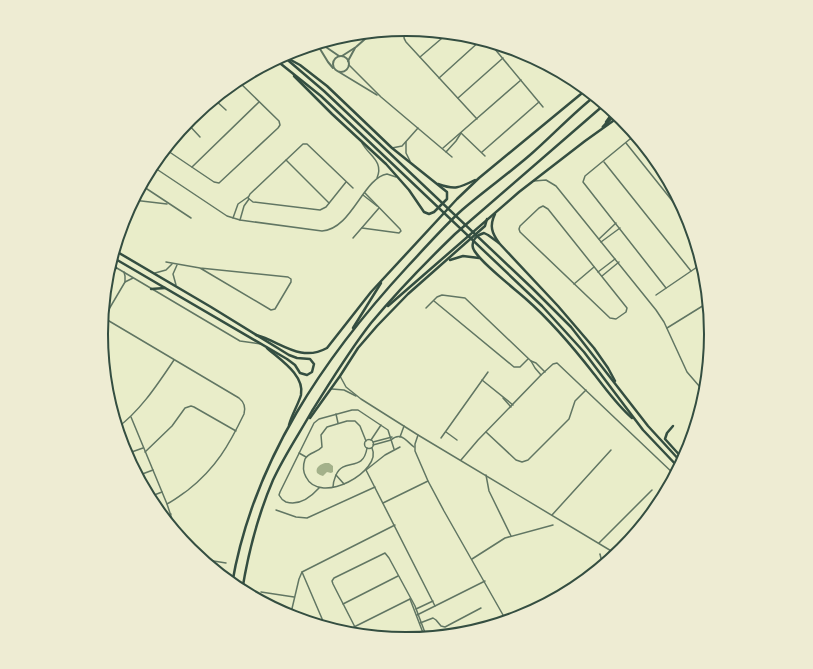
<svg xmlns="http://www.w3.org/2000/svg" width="813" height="669" viewBox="0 0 813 669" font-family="'Fira Sans Condensed',sans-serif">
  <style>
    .water { fill: #a3b18a }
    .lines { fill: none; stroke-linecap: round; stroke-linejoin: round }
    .minor { stroke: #617663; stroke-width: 1.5 }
    .tertiary { stroke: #617663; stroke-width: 2 }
    .secondary { stroke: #344e41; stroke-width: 2.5 }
    .primary { stroke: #344e41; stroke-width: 2.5 }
    .trunk { stroke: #344e41; stroke-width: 2.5 }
    .motorway { stroke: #344e41; stroke-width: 3 }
    .rim { fill: none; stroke: #344e41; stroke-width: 2 }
  </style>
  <rect width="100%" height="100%" fill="#e9edc9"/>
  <!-- water -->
  <path class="water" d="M325,463H329L333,466V472L331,473L327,472L323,476L320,475L317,473C315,467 321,464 325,463Z"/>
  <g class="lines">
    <!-- minor -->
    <g class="minor">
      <path d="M409,29C404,33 402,37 406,42L477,119"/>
      <polyline points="489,42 543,107"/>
      <polyline points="420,57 448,33"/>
      <polyline points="349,65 381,97 452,157"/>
      <polyline points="339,72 377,95"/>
      <polyline points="439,78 481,40"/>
      <polyline points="458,98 503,58"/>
      <polyline points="214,99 226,110"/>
      <polyline points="187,123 200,137"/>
      <polyline points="461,133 485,156"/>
      <polyline points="638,137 630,139 585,176 583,182 666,288"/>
      <polyline points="406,142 406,153 410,161"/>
      <path d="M362,143C369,156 384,161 377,178"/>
      <polyline points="626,143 690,223"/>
      <polyline points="392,148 402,146 418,128"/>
      <polyline points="443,148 521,80"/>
      <polyline points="165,149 214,182 219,183 278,128 280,125 279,121 237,80"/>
      <polyline points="446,152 456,141 461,133"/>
      <polyline points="482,152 539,102"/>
      <polyline points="286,160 329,203"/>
      <polyline points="604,162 691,271"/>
      <path d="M152,166L227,216L240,220L322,231C352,229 363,178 387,174L396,177"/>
      <polyline points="192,167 259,102"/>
      <polyline points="534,181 546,180 556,186 656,310 664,322 687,372 706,394"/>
      <polyline points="346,182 326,207 320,210 253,202 248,198 250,194 303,144 307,144 353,188"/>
      <polyline points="141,185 191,218"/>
      <polyline points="363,195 377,206"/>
      <polyline points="133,200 167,204"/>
      <polygon points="543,206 548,209 627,308 626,312 616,319 610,318 520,232 519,229 520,226 539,208"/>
      <polyline points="679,208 683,206"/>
      <polyline points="233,218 238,204 248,197"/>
      <polyline points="240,220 244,206 249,199"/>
      <polyline points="362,228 399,233 401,231 400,229 365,193"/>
      <polyline points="353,238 379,208"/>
      <polyline points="599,239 616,223"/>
      <polyline points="601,242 620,228"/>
      <polyline points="166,262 200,268 288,277 291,279 291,282 275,309 271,310 200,268"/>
      <polyline points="110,264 240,341 261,344"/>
      <polyline points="124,272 125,276 125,282"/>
      <polyline points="598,272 615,259"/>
      <polyline points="155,273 166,270 172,264"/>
      <polyline points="602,276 619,262"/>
      <polyline points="574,284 594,267"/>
      <polyline points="176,285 173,274 177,265"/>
      <polyline points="656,295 703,263"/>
      <polyline points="434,301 514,367 520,367 528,359"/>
      <polyline points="426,308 437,297 442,295 465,298 531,361 536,363 545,372"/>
      <path d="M104,318L239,398C244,402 246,407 244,414C229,445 216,468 188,490C181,495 175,500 167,504"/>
      <polyline points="102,321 125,282 133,278"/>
      <polyline points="667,328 709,302"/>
      <polyline points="531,361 535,368 541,375"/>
      <polyline points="340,376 346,387 361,399 418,435 618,555"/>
      <polyline points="482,380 513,405"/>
      <polyline points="332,389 344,390 356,396"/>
      <polyline points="503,398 511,407"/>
      <polyline points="336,414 338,423"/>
      <polyline points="131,417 167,504 177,534"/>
      <path d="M117,428C141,410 157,385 174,360"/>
      <polyline points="446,432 457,440"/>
      <polyline points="486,432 516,460 522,462 528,460 569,419 575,401 586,390"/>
      <polyline points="418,435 415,444 415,451 428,481 444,511 507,622"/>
      <polyline points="400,437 404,426"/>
      <polyline points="441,438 488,372"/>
      <circle cx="369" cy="444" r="4.5"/>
      <polyline points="371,440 381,425"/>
      <path d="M366,441L360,426L355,421H347L327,427L321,435L322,447C317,453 309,452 305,459C303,465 303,472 306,477C320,506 383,471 372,448"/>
      <polyline points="373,442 392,437"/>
      <path d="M373,445L391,440C401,431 406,441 414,447"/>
      <polyline points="400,447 385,455 366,470 435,606"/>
      <polyline points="145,452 172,426 185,408 191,406 194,407 236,431"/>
      <polyline points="299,453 306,457"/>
      <polyline points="126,454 143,448"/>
      <polyline points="461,460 478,440 541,375 553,364 557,363 676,476"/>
      <polyline points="336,475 344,484"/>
      <polyline points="486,475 489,491 511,536"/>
      <polyline points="137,476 153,470"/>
      <path d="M333,487C333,482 334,480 336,475C344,457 363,473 367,448"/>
      <path d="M319,488C310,498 299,506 286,502C282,500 281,499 279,495L280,492L314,423L319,419L352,410H358L388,430L394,449"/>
      <polyline points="149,497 162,492"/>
      <polyline points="383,503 428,481"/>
      <polyline points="276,510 296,517 307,518 375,487"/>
      <polyline points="552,515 611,450"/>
      <polyline points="163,517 171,514"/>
      <polyline points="599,543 652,490"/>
      <polyline points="600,554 603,567"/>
      <polyline points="201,559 226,563"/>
      <polyline points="472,559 505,538 553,525"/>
      <polyline points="302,572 326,628"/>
      <polyline points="261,592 294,597"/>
      <polyline points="410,599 425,638"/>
      <polyline points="343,604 398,576"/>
      <polyline points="416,609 433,601"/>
      <polyline points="417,615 485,581"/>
      <polyline points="290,617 299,579 302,572 395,525"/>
      <polyline points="420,623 433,618 436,620 441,626 445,627 481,608"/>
      <polyline points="354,627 410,599"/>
      <polyline points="359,635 333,584 332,581 334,578 385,553 389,558 415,606 427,638"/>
    </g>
    <!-- tertiary -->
    <g class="tertiary">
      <polyline points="320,43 339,56"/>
      <polyline points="317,44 328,62 333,68"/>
      <polyline points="342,56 356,47 373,32"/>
      <circle cx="341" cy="64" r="8"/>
      <polyline points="348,61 355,48"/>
    </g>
    <!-- secondary -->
    <g class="secondary">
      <polyline points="112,257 287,359 295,365 300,373 307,375 312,372 314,364 310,359 297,358 289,355 211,307 114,250"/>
      <polyline points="112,259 116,268"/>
      <polyline points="151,289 165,288"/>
    </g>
    <!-- primary -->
    <g class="primary">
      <polyline points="283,56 324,91 532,288 571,327 648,426 682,463"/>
      <polyline points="289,59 300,65 327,86 392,148 447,192 447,199 434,212 429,214 424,212 409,190 386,164 332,114 294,76"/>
      <polyline points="276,60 321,96 542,306 584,352 643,430 680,469"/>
      <path d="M615,381L608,368L594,348L558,306L499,243L488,235L484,233C477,235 471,240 473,248C477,260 515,289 526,299C551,321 573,347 594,374C606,389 617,405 632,418"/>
      <polyline points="673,426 667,433 665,439 684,460"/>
    </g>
    <!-- trunk -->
    <g class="trunk">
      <polyline points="606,122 614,111"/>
      <path d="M438,184C455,190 459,188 475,180"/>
      <path d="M495,214C489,226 492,233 499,243"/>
      <polyline points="450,260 463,256 479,258"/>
      <polyline points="388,306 519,192 585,141 620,116"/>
      <polyline points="353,328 381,283"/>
      <path d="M256,335C280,341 300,363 327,348L371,292L457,199L479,178L587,89"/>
      <path d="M267,348C279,359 305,375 301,395C298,405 292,414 289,425"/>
      <polyline points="310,418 340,376 358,348 377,326 408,294 485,226 487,219"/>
      <path d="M232,584C253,461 324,357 408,266C426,247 443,227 462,210C484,191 508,174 530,155C552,136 572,114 595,96"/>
      <path d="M242,591C248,554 258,515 273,480C284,456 299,434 312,411C331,381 349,351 371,323C397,292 426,262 455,234L605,104"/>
    </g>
    <!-- motorway -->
    <g class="motorway">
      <polyline points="586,90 586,89"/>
      <polyline points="603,127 616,113"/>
    </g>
  </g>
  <!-- crop -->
  <path d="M0 0H813V669H0ZM108 334a298 298 0 1 1 596 0a298 298 0 1 1-596 0Z" fill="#eeecd3" fill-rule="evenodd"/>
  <path class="rim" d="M108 334a298 298 0 1 1 596 0a298 298 0 1 1-596 0Z"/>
</svg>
